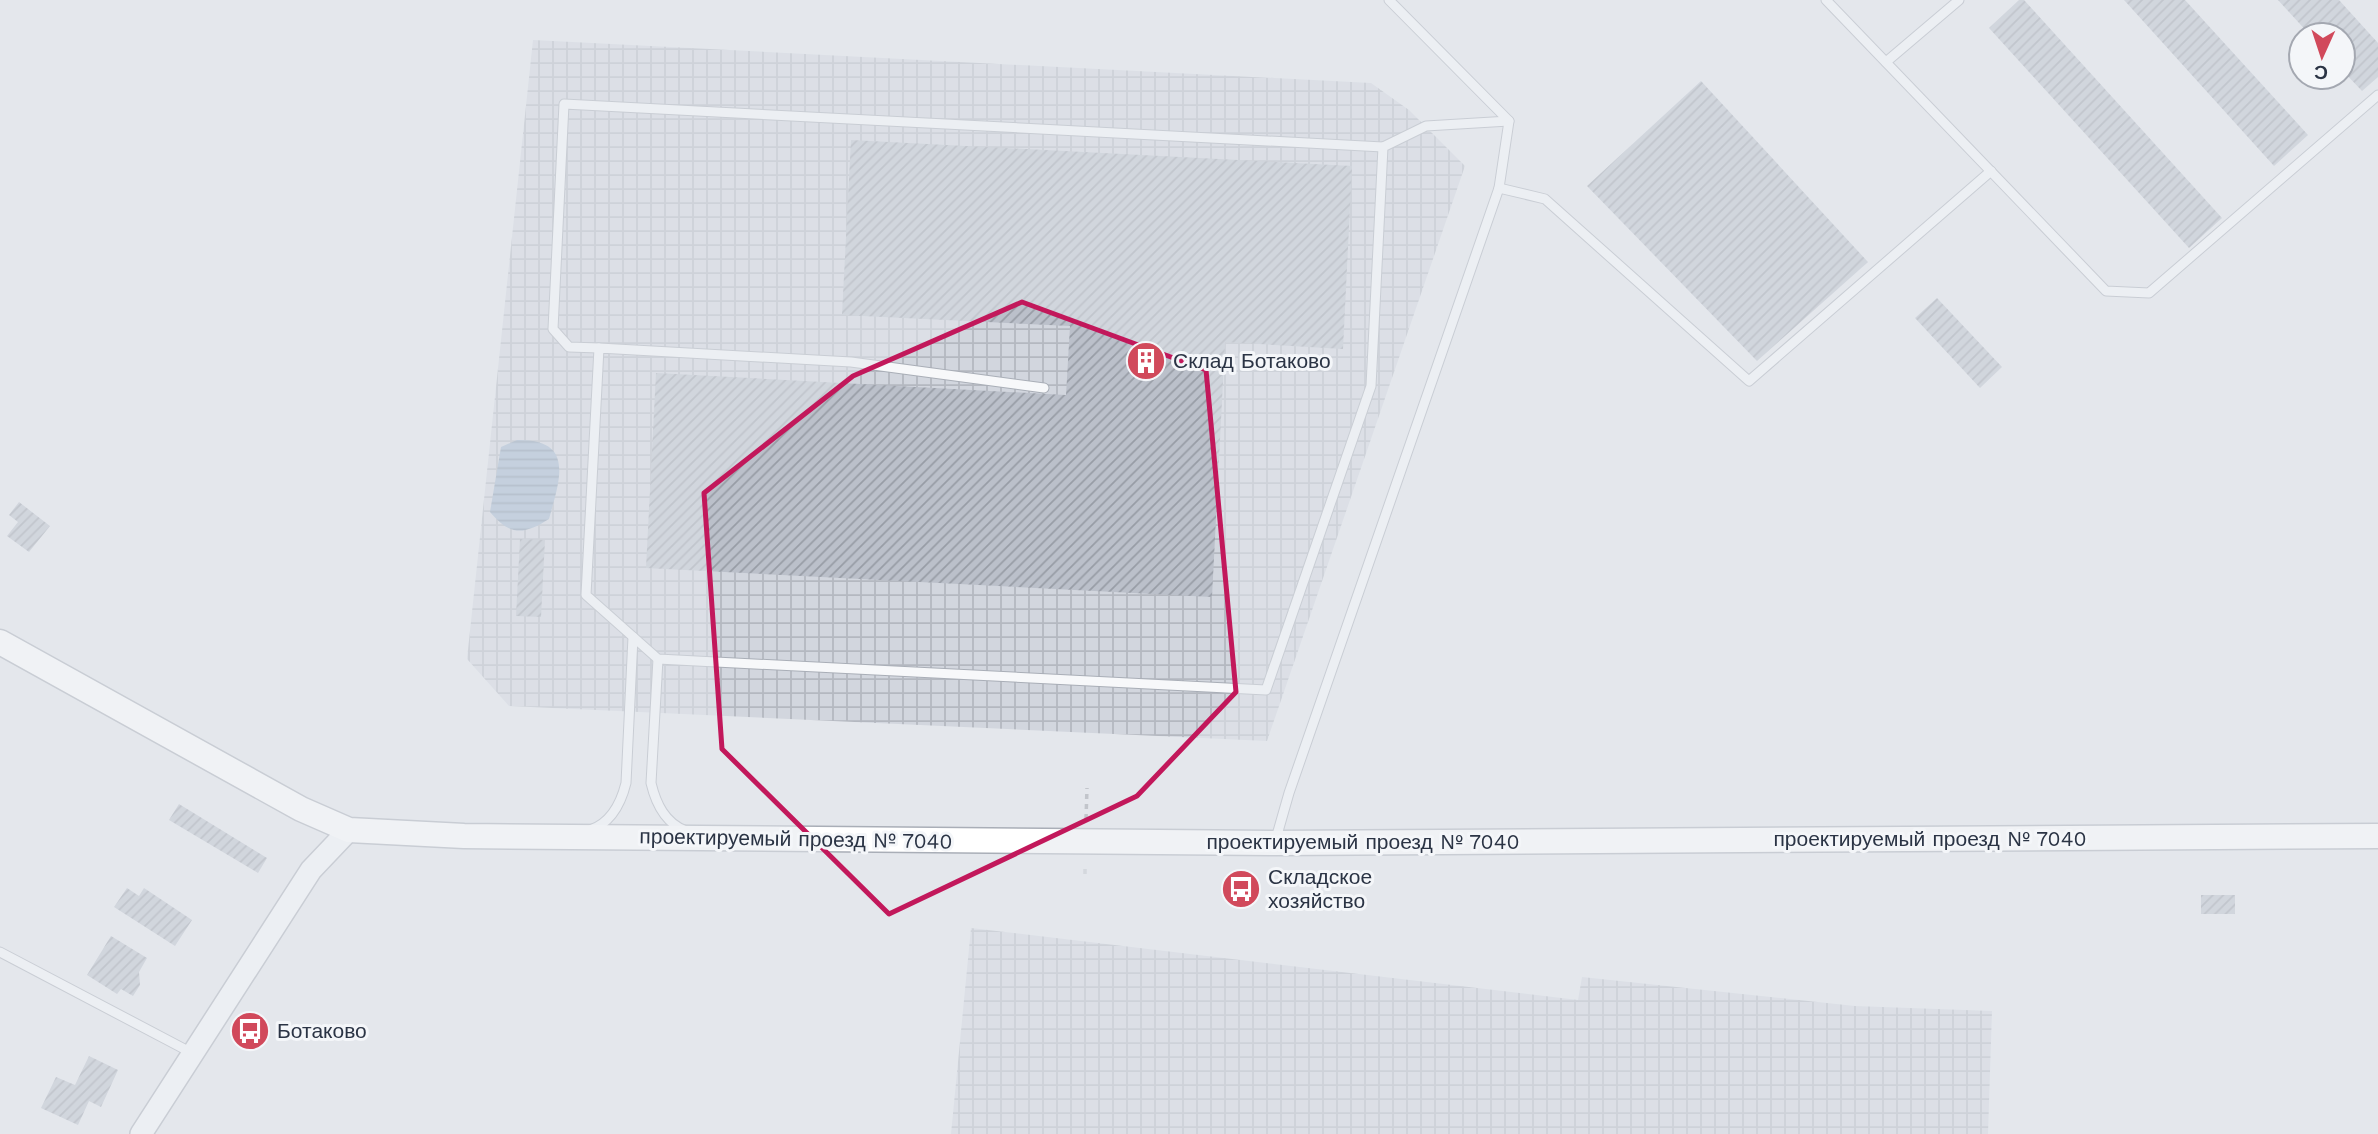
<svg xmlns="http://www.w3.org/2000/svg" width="2378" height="1134" viewBox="0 0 2378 1134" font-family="'Work Sans',sans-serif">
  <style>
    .industrial { fill: url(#industrial-grid) }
    .water { fill: url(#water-rules) }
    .building { fill: url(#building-hatch) }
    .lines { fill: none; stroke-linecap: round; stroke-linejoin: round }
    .service-casing { stroke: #a9aeb7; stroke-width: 11 }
    .tertiary-casing { stroke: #a9aeb7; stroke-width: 24 }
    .secondary-casing { stroke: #a9aeb7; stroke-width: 27 }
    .path { stroke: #c2c5cb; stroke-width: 3.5; stroke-dasharray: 5 5; stroke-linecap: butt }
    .service { stroke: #f7f8fa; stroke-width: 9 }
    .tertiary { stroke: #f7f8fa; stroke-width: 21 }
    .secondary { stroke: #fff; stroke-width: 24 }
    .marked { fill: none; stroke: #c2185b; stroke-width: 5; stroke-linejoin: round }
    .labels { text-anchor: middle; stroke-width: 6; stroke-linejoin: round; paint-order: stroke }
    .poi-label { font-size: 21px; fill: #2b3445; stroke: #f4f6f9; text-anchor: start }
    .street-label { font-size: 21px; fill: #2b3445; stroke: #f4f6f9 }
  </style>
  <defs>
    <pattern id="industrial-grid" width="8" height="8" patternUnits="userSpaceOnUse" patternTransform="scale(1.75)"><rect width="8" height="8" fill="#d2d6de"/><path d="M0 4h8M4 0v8" fill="none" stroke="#b4b8c0"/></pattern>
    <pattern id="water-rules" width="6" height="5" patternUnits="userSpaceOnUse" patternTransform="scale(1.75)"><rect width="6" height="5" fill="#9fb4cc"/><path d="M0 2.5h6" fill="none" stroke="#8293a7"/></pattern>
    <pattern id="building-hatch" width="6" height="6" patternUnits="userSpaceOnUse" patternTransform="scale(1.75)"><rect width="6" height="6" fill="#bbc0ca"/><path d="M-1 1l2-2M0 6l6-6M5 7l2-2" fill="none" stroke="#989da6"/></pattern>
  </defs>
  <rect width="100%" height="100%" fill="#e4e7ec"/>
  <!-- industrial -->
  <g class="industrial">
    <polygon points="533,40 1371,83 1409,110 1465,166 1267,741 509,706 467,659"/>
    <polygon points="971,928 1578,1000 1582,977 1855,1006 1992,1011 1988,1134 951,1134"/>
  </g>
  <!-- water -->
  <path class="water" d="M517,440C575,439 560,479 549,519C524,535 510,536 490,512L501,447Z"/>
  <!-- building -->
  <g class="building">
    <polygon points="2019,0 2024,0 2222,218 2189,248 1989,28"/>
    <polygon points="2124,0 2185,0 2308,135 2274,166"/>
    <polygon points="2278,0 2339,0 2378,43 2378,77 2362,91 2343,71 2343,35 2310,35"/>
    <polygon points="1701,81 1868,262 1757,361 1587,186"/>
    <polygon points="851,140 1352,166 1343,349 1225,342 1212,597 646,568 656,373 1066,395 1070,326 842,315"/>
    <polygon points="1937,298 2002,367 1980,388 1915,318"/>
    <polygon points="19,502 50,526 29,552 7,536 18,522 9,515"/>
    <polygon points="520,539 545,540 541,617 516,616"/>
    <polygon points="179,804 267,858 258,873 169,820"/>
    <polygon points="127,888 139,896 144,888 192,920 175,946 114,907"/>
    <rect x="2201" y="895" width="34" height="19"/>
    <polygon points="111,936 147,958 139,972 140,985 133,996 121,989 117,994 87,975"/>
    <polygon points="89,1056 118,1070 101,1107 89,1101 78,1125 41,1108 56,1077 75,1085"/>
  </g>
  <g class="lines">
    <!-- service casing -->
    <g class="service-casing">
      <g id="service">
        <polyline points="1826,0 2106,291 2149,293 2378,95"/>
        <polyline points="1886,62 1959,0"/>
        <polyline points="1499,188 1545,199 1749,381 1991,171"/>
        <polyline points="599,348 569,347 553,329 564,104 1383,147"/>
        <polyline points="1044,388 851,362 599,348 586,595 658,659 1266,690 1371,386 1383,147 1426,126 1509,121"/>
        <path d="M658,659L651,783C656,804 665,823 686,831"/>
        <path d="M590,830C611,823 621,803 626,783L633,637"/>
        <polyline points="1275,842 1289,793 1499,188 1509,121 1389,0"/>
        <polyline points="0,952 192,1053"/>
      </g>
    </g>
    <!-- tertiary casing -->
    <g class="tertiary-casing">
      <polyline id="tertiary" points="141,1134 311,870 349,830"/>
    </g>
    <!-- secondary casing -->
    <g class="secondary-casing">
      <polyline id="secondary" points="0,642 301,809 349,830 464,836 1275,843 2378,836"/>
    </g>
    <!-- path -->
    <g class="path">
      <polyline points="1086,819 1087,788"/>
      <polyline points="1085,874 1085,864"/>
    </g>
    <!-- service -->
    <use href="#service" class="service"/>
    <!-- tertiary -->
    <use href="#tertiary" class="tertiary"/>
    <!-- secondary -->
    <use href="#secondary" class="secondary"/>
  </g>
  <!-- marked area -->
  <path d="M0 0H2378V1134H0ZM1022,302L1206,370L1236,692L1137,796L889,914L722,749L704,493L853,376Z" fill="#e4e7ec" fill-opacity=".55" fill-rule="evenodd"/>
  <path class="marked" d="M1022,302L1206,370L1236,692L1137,796L889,914L722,749L704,493L853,376Z"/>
  <!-- icons -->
  <defs>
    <g id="building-disc" transform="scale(2.0125)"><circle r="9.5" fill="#d1495b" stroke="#f4f6f9"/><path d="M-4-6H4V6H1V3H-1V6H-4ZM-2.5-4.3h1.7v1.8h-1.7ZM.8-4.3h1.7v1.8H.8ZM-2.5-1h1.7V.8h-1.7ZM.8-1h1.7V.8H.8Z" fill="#fff"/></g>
    <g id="bus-disc" transform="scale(2.0125)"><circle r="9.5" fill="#d1495b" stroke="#f4f6f9"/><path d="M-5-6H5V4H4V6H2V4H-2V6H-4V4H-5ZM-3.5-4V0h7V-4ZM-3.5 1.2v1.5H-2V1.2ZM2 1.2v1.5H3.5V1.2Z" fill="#fff"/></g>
  </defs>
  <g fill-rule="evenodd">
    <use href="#building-disc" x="1146" y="361"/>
    <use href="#bus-disc" x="1241" y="889"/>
    <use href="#bus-disc" x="250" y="1031"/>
  </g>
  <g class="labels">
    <!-- poi labels -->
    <g class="poi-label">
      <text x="1173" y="368">Склад Ботаково</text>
      <text x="1268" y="884">Складское<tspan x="1268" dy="24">хозяйство</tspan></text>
      <text x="277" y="1038">Ботаково</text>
    </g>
    <!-- street labels -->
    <g class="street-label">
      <text transform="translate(796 839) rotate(1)" y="7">проектируемый проезд № 7040</text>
      <text x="1930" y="846">проектируемый проезд № 7040</text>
      <text x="1363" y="849">проектируемый проезд № 7040</text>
    </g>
  </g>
  <!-- north arrow -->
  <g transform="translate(2322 56) rotate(183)"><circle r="33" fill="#f4f6f9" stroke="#a4a8b1" stroke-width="2"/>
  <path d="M0-5L12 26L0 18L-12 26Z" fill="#d1495b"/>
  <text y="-10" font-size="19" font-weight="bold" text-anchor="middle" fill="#2b3445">С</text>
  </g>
</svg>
